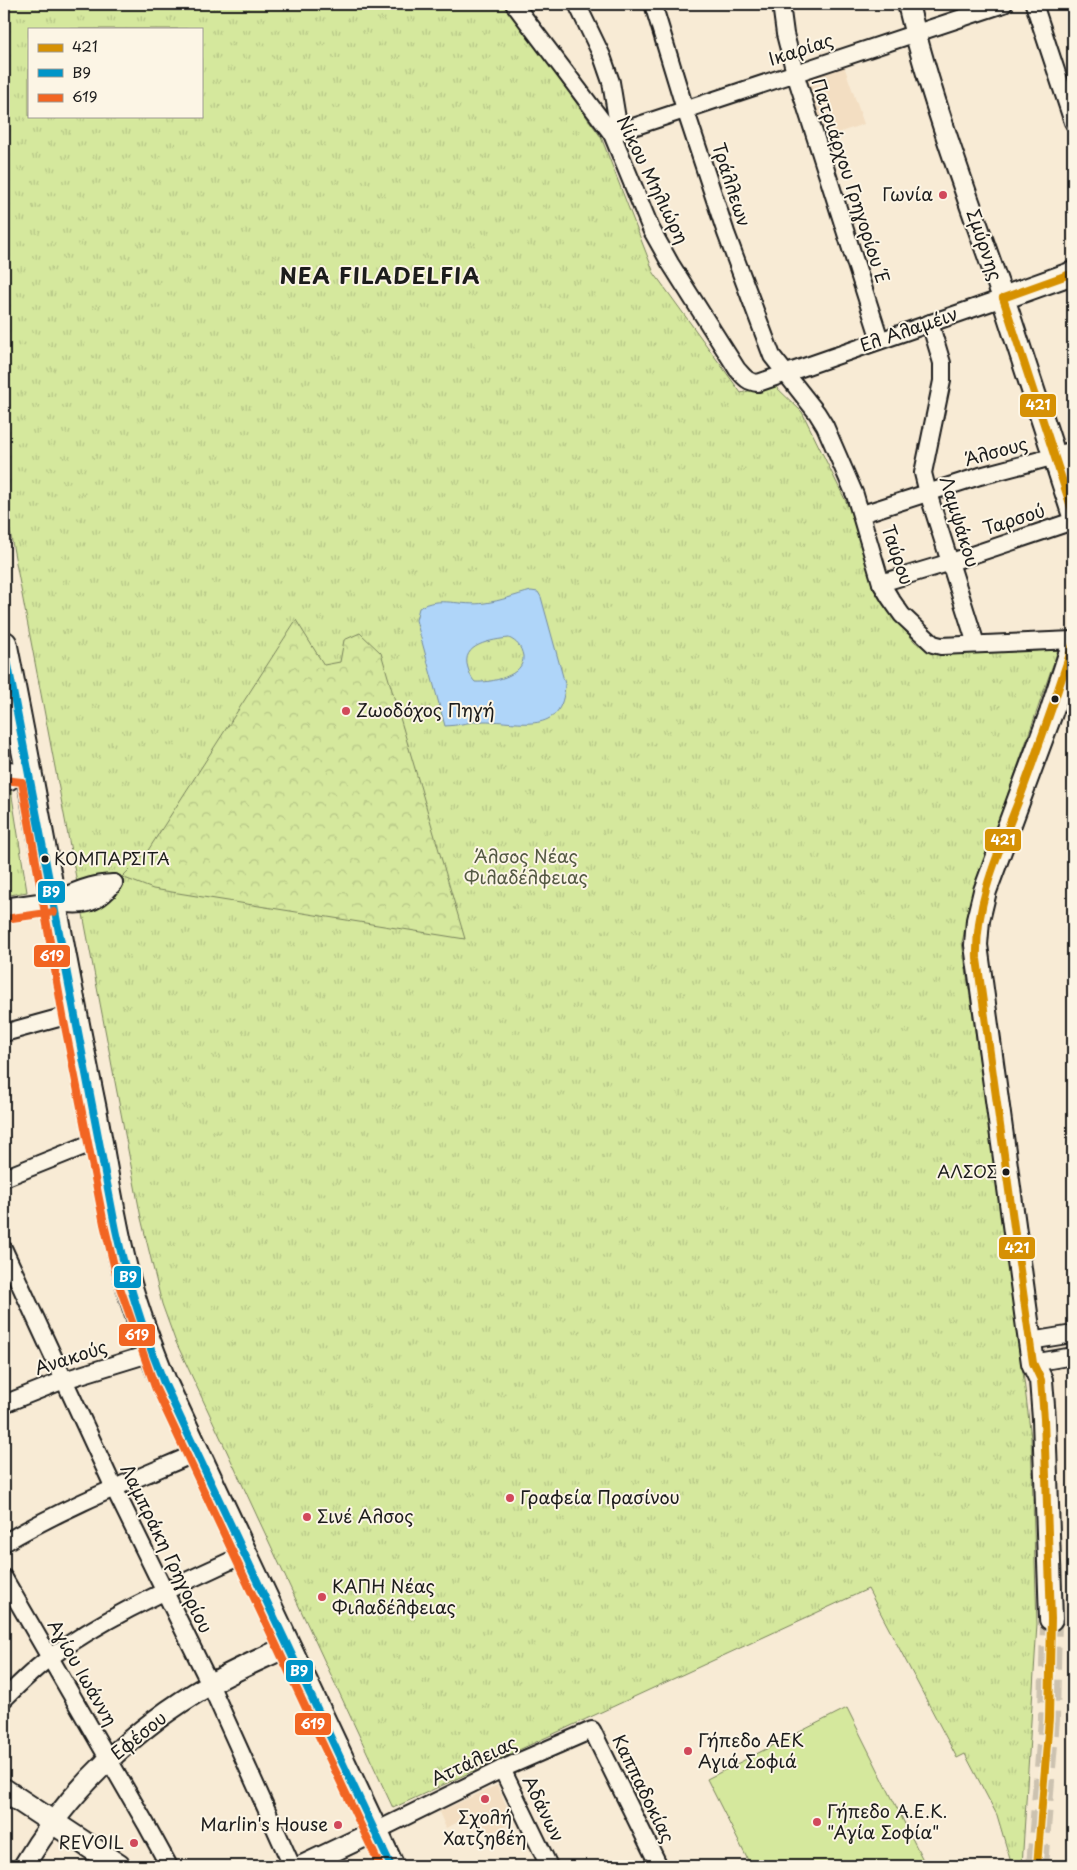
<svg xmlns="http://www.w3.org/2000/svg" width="1077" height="1870" viewBox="0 0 1077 1870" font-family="'Playpen Sans',sans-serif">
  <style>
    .built { fill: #f3dec2 }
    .grass { fill: url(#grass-tufts); stroke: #78825c; fill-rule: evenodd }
    .forest { fill: url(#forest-crowns); stroke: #78825c }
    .pitch { fill: #d5e89d; stroke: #78825c }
    .water { fill: #afd5f9; stroke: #748ba1; fill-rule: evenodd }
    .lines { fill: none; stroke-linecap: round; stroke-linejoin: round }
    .secondary-tunnel { stroke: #ccc2b0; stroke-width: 22; stroke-dasharray: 22 11; stroke-linecap: butt }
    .minor-casing { stroke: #1c1c1c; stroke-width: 20 }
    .tertiary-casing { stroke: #1c1c1c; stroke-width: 24 }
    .secondary-casing { stroke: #1c1c1c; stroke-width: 26 }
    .primary-casing { stroke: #1c1c1c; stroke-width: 29 }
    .minor { stroke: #fcf5e5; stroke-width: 16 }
    .tertiary { stroke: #fcf5e5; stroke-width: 20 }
    .secondary { stroke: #fcf5e5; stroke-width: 22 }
    .primary { stroke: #fcf5e5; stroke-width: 25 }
    .bus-1-casing { stroke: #fcf5e5; stroke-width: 11 }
    .bus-2-casing { stroke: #fcf5e5; stroke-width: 11 }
    .bus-3-casing { stroke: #fcf5e5; stroke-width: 11 }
    .bus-1 { stroke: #d69104; stroke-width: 8 }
    .bus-2 { stroke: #0095c8; stroke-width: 8 }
    .bus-3 { stroke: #f26522; stroke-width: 8 }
    .poi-dot { fill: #d1495b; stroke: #fcf5e5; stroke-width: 2 }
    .bus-dot { fill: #1c1c1c; stroke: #fcf5e5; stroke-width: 2 }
    .labels { text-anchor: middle; stroke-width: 4; stroke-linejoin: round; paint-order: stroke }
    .bus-label { font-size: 17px; fill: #1c1c1c; stroke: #fcf5e5; text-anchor: start }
    .street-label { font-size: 18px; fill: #1c1c1c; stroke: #fcf5e5 }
    .poi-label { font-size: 18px; fill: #1c1c1c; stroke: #fcf5e5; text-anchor: start }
    .park-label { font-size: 18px; fill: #545943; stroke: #fcf5e5 }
    .district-label { font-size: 22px; font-weight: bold; letter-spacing: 1px; fill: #1c1c1c; stroke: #fcf5e5 }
    .line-badge { stroke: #fcf5e5; stroke-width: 2 }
    .badge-label { font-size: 14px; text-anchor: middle; font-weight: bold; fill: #fff }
  </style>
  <defs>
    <pattern id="grass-tufts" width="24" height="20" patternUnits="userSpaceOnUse" patternTransform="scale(1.25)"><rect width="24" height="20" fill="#d5e89d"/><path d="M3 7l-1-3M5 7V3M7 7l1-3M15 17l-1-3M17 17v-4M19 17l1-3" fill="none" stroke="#b6c687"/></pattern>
    <pattern id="forest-crowns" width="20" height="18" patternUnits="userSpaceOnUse" patternTransform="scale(1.25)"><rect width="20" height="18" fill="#d5e89d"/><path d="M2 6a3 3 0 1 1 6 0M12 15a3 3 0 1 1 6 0" fill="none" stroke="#b6c687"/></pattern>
  </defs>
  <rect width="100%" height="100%" fill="#f8ebd5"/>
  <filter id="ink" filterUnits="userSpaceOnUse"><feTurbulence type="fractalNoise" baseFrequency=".02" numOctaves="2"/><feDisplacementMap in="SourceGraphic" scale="10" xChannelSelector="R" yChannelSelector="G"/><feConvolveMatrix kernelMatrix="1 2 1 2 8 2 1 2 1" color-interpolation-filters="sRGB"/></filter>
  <g filter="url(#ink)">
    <!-- built -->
    <g class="built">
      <polygon points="843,63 864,124 823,138 804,77"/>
      <polygon points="497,1785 514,1822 488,1834 482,1821 480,1822 473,1815 446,1828 439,1812"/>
    </g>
    <!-- grass -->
    <g class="grass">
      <path d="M4,4H505L601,137L654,273L741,393L773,384L802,412L858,526L872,578L884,606L915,642L934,654L1058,650L973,895L962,942L1013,1289L1031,1438L1037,1624L1022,1866H1012L997,1815L965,1754L957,1758L868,1589L393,1808L175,1340L162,1304L141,1218L4,500ZM29,29H201V116H29Z"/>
      <polygon points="11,790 27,892 4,896 4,791"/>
    </g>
    <!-- forest -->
    <polygon class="forest" points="296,620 324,665 340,662 344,640 360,633 381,653 465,939 153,889 122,877 147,852"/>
    <!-- pitch -->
    <polygon class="pitch" points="847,1708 926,1866 751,1866 707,1779"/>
    <!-- water -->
    <path class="water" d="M531,591L538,592L541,597L565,684C563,737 520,721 484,721C471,721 458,726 445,726L416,620L419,608C439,595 461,607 485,603C500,601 516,595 531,591ZM509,638C517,642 521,646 523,656C525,676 491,683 475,682C471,678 470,674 468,668C460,644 492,640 509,638Z"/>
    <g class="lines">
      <!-- secondary-tunnel -->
      <polyline class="secondary-tunnel" points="1037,1866 1049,1719 1051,1619"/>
      <!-- minor casing -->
      <g class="minor-casing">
        <g id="minor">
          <path d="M514,4L612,134L651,229L670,263L737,369C744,377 747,382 758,383L1003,298"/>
          <polyline points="577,4 602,56 611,82 619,131"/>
          <polyline points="653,4 685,109 726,233 772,356 817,413 825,426 855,495 881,583 890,598 902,615 933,644 941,646 1073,640"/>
          <polyline points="781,4 785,34 795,73 880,340"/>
          <polyline points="1034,4 1073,122"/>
          <polyline points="612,134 1004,4"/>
          <polyline points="930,323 942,363 942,381 923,473 928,493 976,644"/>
          <polyline points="862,514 980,476 1048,458 1073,450"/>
          <polyline points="881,583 951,562 1073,521"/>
          <path d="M4,770C13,769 20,773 30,772"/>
          <polyline points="4,782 10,781 21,773"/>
          <path d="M53,902C79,907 96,907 114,883"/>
          <path d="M53,902C72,892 92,883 114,883"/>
          <polyline points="4,1033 73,1014"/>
          <polyline points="4,1178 99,1140"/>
          <polyline points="4,1250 114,1488 210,1684 292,1866"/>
          <polyline points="1030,1341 1073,1334"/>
          <polyline points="1033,1363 1073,1356"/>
          <polyline points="4,1404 64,1380 152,1353"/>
          <path d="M4,1543C65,1507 131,1481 196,1453"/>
          <polyline points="4,1578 146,1824 169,1866"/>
          <path d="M4,1699C19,1684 35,1668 52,1656C111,1613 179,1585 245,1554"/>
          <polyline points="502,1769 549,1866"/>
          <polyline points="374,1832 502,1769 592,1730 659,1866"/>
        </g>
      </g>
      <!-- tertiary casing -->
      <g class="tertiary-casing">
        <g id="tertiary">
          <path d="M908,4C932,103 969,201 1003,298"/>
          <polyline points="4,909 53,902"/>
          <path d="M24,1866C67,1792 135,1727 209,1685C234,1670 262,1659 288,1646"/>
          <polyline points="302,1866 374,1832"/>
        </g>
      </g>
      <!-- secondary casing -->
      <g class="secondary-casing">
        <g id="secondary">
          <polyline points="1073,273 1003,298 1073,513"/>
          <polyline points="1051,1619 1044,1419 1041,1380 1033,1363 1028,1328 976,945 978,920 985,891 1051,713 1073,645"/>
          <polyline points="4,1790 119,1866"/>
        </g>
      </g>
      <!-- primary casing -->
      <g class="primary-casing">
        <path id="primary" d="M4,644C35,798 61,953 93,1107C104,1164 112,1222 127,1279C137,1314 150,1349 164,1383L391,1866"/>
      </g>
      <!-- minor -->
      <use href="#minor" class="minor"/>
      <!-- tertiary -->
      <use href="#tertiary" class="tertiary"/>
      <!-- secondary -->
      <use href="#secondary" class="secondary"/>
      <!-- primary -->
      <use href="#primary" class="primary"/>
      <!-- bus-1 casing -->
      <g class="bus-1-casing">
        <g id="bus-1">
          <polyline points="1003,298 1073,513"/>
          <polyline points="1003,298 1073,273"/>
          <path d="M1037,1866L1049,1719L1051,1619L1044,1419L1041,1380L1033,1363L1028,1328L977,959C975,899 1001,847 1022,792C1040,743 1057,694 1073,645"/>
        </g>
      </g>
      <!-- bus-2 casing -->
      <g class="bus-2-casing">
        <path id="bus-2" d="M4,644L113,1215C124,1273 142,1328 164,1383L391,1866"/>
      </g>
      <!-- bus-3 casing -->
      <g class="bus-3-casing">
        <g id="bus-3">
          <polyline points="4,780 22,782 63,1016 104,1224 118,1282 155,1387 380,1866"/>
          <polyline points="5,919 54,912"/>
        </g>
      </g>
      <!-- bus-1 -->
      <use href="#bus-1" class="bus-1"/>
      <!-- bus-2 -->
      <use href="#bus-2" class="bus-2"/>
      <!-- bus-3 -->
      <use href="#bus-3" class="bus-3"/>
    </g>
  </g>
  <!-- markers -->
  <g class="poi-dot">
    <circle cx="943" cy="195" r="5"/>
    <circle cx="346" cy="711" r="5"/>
    <circle cx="510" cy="1498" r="5"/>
    <circle cx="307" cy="1517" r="5"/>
    <circle cx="322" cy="1597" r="5"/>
    <circle cx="688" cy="1751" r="5"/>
    <circle cx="485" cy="1799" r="5"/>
    <circle cx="817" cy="1822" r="5"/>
    <circle cx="338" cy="1825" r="5"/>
    <circle cx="134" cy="1843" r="5"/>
  </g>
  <g class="bus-dot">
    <circle cx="1055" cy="699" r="4.5"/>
    <circle cx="45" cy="859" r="4.5"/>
    <circle cx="1006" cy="1172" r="4.5"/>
  </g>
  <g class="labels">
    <!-- bus labels -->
    <g class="bus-label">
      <text x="54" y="865">ΚΟΜΠΑΡΣΙΤΑ</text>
      <text x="997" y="1178" text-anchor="end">ΑΛΣΟΣ</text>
    </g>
    <!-- street labels -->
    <g class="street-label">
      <text transform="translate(801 50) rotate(-18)" y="6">Ικαρίας</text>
      <text transform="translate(652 180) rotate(64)" y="6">Νίκου Μηλιώρη</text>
      <text transform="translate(850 181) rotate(72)" y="6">Πατριάρχου Γρηγορίου Ε΄</text>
      <text transform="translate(731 185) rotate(72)" y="6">Τράλλεων</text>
      <text transform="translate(984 245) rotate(71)" y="6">Σμύρνης</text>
      <text transform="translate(909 330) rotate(-19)" y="6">Ελ Αλαμέιν</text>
      <text transform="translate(996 452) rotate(-15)" y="6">Άλσους</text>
      <text transform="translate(1014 520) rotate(-18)" y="6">Ταρσού</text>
      <text transform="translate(959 522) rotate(73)" y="6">Λαμψάκου</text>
      <text transform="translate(897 555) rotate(71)" y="6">Ταύρου</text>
      <text transform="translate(71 1358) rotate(-18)" y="6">Ανακούς</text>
      <text transform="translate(166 1549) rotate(64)" y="6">Λαμπράκη Γρηγορίου</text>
      <text transform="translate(82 1673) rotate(60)" y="6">Αγίου Ιωάννη</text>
      <text transform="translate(139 1736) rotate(-39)" y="6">Εφέσου</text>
      <text transform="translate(474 1761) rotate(-25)" y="6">Αττάλειας</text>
      <text transform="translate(643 1789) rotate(64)" y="6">Καππαδοκίας</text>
      <text transform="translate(543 1809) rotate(64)" y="6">Αδάνων</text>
    </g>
    <!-- poi labels -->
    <g class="poi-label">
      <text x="933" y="201" text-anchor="end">Γωνία</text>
      <text x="356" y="717">Ζωοδόχος Πηγή</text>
      <text x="520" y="1504">Γραφεία Πρασίνου</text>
      <text x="317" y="1523">Σινέ Αλσος</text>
      <text x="332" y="1593">ΚΑΠΗ Νέας<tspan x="332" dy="21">Φιλαδέλφειας</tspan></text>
      <text x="698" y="1747">Γήπεδο ΑΕΚ<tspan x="698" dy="21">Αγιά Σοφιά</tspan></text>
      <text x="827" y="1818">Γήπεδο Α.Ε.Κ.<tspan x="827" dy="21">"Αγία Σοφία"</tspan></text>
      <text x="485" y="1824" text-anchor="middle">Σχολή<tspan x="485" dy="21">Χατζηβέη</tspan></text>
      <text x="328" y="1831" text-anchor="end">Marlin's House</text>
      <text x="124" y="1849" text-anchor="end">REVOIL</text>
    </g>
    <!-- park labels -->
    <g class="park-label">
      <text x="526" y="863">Άλσος Νέας<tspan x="526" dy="21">Φιλαδέλφειας</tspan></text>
    </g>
    <!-- district labels -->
    <g class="district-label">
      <text x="380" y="284">NEA FILADELFIA</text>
    </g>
  </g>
  <g class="line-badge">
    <rect x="1019" y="393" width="38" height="25" rx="5" fill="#d69104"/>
    <rect x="984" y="828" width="38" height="24" rx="5" fill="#d69104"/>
    <rect x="37" y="880" width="29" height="24" rx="5" fill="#0095c8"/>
    <rect x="33" y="944" width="38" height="24" rx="5" fill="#f26522"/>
    <rect x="998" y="1236" width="38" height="24" rx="5" fill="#d69104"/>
    <rect x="113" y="1265" width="29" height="24" rx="5" fill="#0095c8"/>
    <rect x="118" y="1323" width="38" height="24" rx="5" fill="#f26522"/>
    <rect x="285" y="1659" width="29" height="24" rx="5" fill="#0095c8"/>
    <rect x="294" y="1712" width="38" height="24" rx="5" fill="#f26522"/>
  </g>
  <g class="badge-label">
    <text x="1038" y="410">421</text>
    <text x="1003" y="845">421</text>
    <text x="51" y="897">Β9</text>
    <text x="52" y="961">619</text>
    <text x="1017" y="1253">421</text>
    <text x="128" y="1282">Β9</text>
    <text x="137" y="1340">619</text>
    <text x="299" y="1676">Β9</text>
    <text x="313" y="1729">619</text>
  </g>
  <!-- margin -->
  <rect width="1077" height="1870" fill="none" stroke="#fcf5e5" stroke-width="20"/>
  <rect x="10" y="10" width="1057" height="1850" fill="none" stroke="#1c1c1c" stroke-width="2" filter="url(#ink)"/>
  <!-- legend -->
  <rect x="28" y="28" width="175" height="90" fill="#fcf5e5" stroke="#a29e95"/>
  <rect x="38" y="44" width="25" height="8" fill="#d69104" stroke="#a29e95"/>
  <text x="72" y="52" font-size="15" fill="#1c1c1c">421</text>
  <rect x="38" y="69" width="25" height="8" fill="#0095c8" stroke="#a29e95"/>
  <text x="72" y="78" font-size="15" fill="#1c1c1c">Β9</text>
  <rect x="38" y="94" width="25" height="8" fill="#f26522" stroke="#a29e95"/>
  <text x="72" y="102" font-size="15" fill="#1c1c1c">619</text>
</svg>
